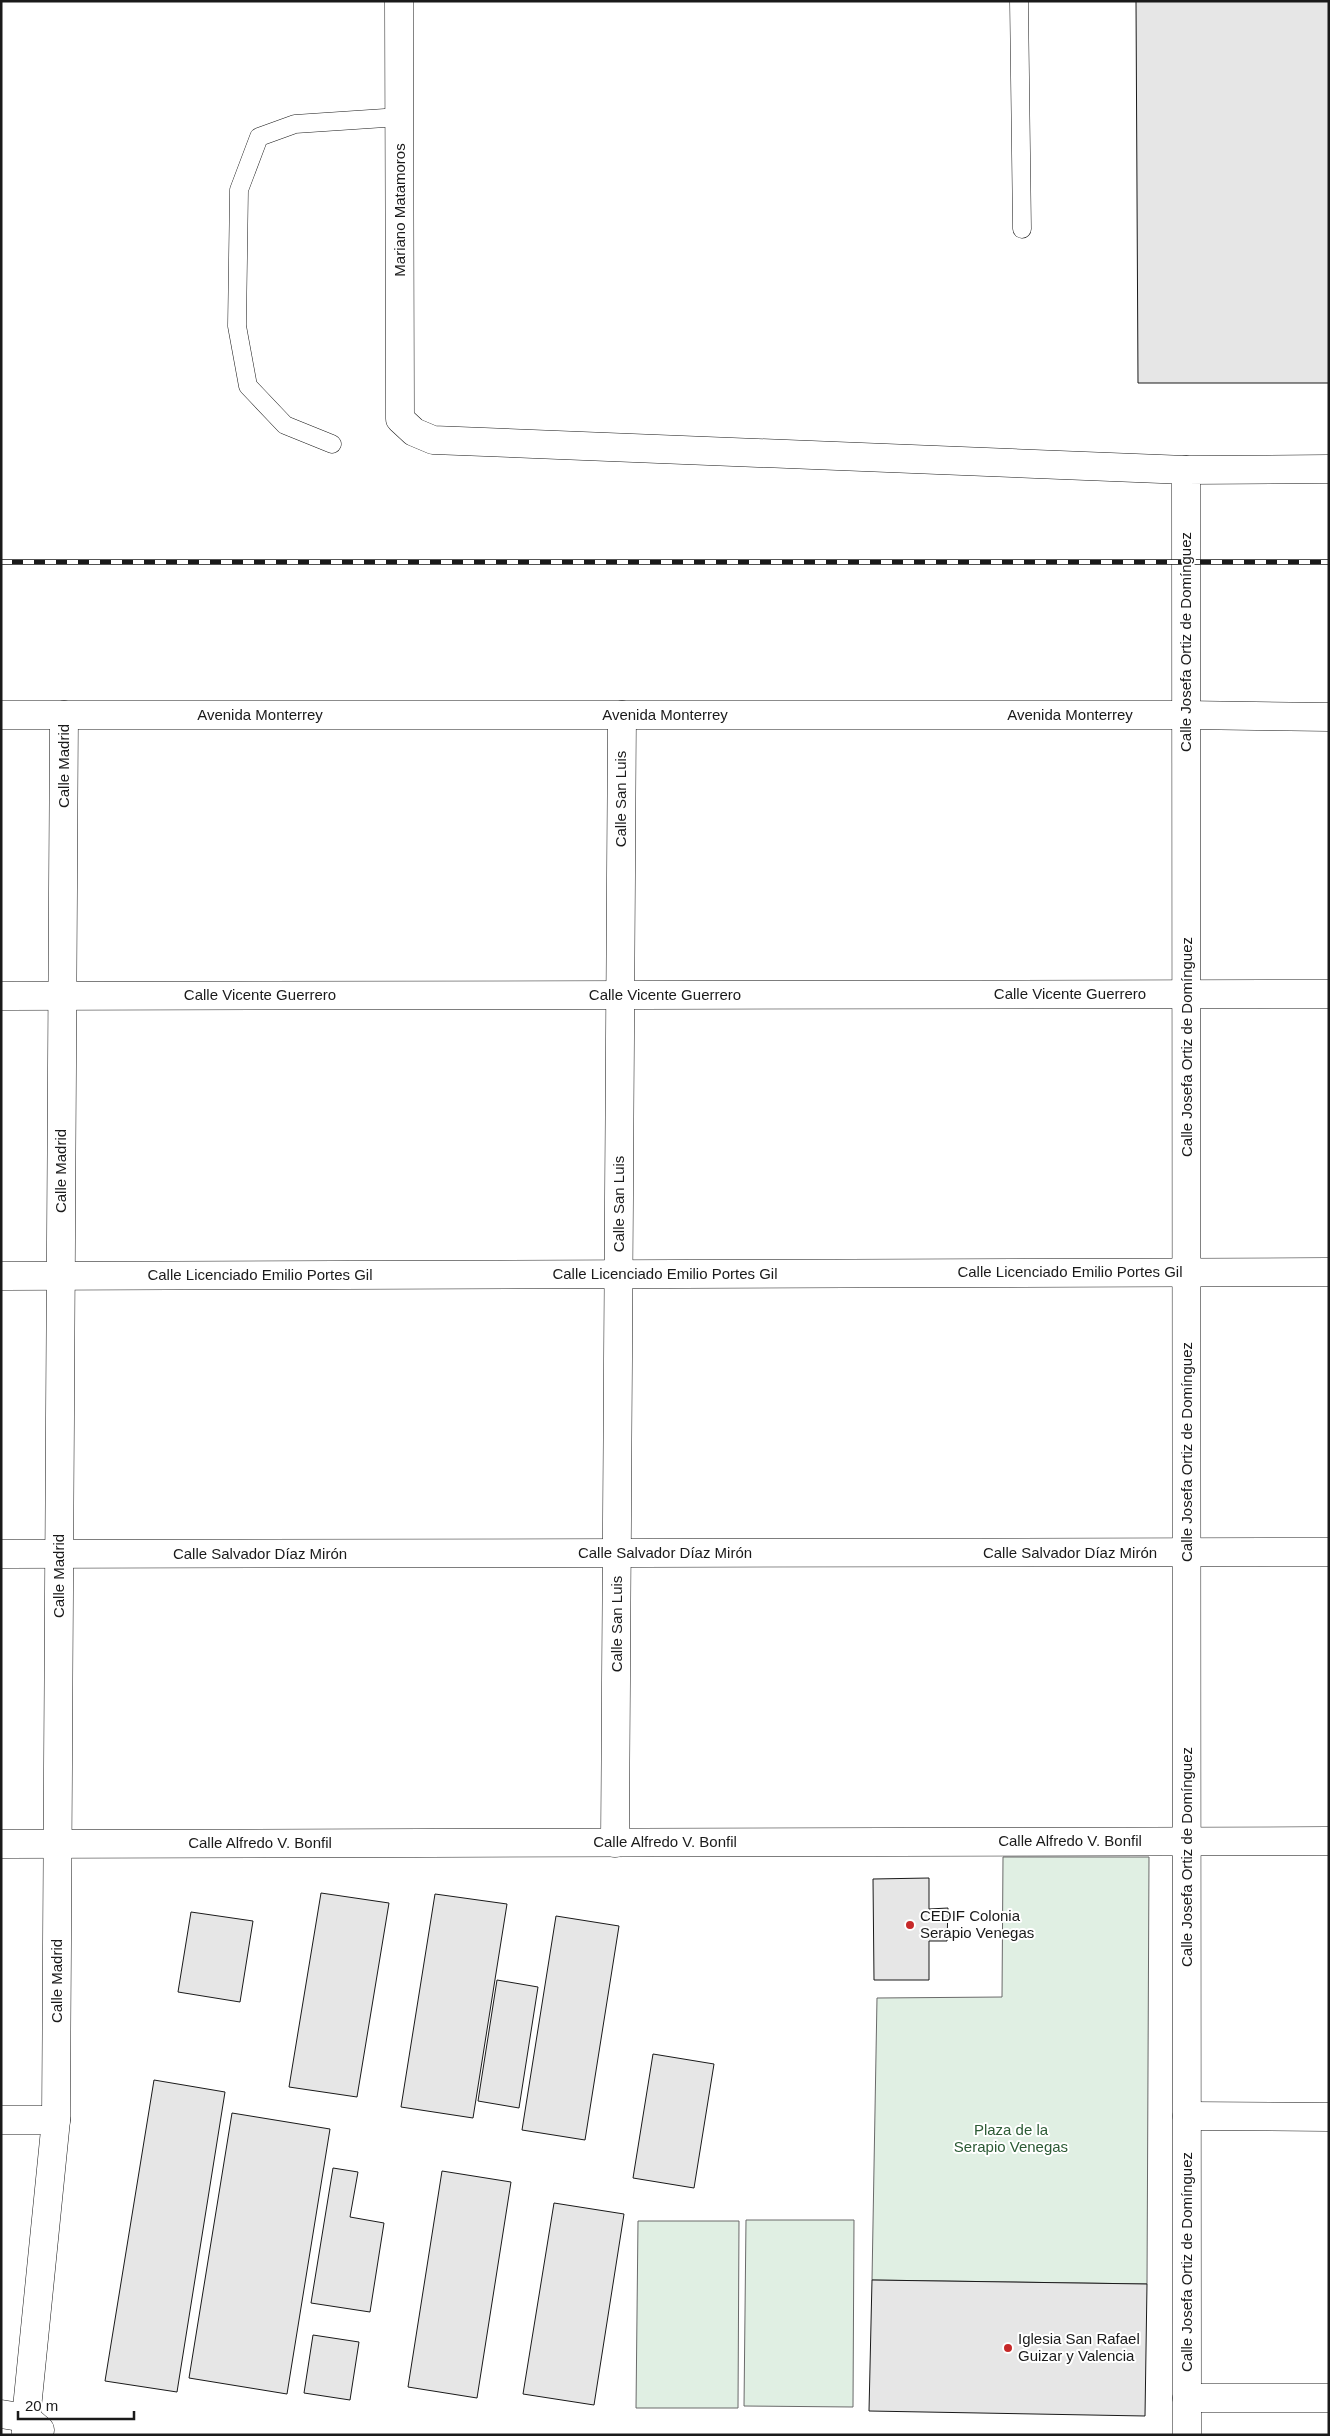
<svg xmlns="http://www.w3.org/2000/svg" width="1330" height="2436" viewBox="0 0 1330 2436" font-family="Arial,sans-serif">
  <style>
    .green { fill: #e0efe3; stroke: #6a6a6a }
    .building { fill: #e6e6e6; stroke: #1a1a1a }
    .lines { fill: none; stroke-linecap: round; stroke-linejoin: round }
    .lane-casing { stroke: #1a1a1a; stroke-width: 19 }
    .street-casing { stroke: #1a1a1a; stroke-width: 29 }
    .secondary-casing { stroke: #1a1a1a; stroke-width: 29 }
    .lane { stroke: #fff; stroke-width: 18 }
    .street { stroke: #fff; stroke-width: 28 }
    .secondary { stroke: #fff; stroke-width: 28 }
    .rail-casing { stroke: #1a1a1a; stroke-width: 5.5 }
    .rail { stroke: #fff; stroke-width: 4; stroke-dasharray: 11; stroke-linecap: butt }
    .poi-dot { fill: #c62828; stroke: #fff; stroke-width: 2 }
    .labels { text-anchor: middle; stroke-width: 4; stroke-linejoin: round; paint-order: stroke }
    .street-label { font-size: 15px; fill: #1a1a1a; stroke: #fff }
    .poi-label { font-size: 15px; fill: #1a1a1a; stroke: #fff; text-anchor: start }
    .park-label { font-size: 15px; fill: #2b5a34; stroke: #fff }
  </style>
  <rect width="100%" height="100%" fill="#fff"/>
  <!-- green -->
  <g class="green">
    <polygon points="1003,1857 1149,1857 1147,2284 872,2280 877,1998 1002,1997"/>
    <polygon points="746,2220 854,2220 853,2407 744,2406"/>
    <polygon points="638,2221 739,2221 738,2408 636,2408"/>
  </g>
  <!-- building -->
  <g class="building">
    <polygon points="1136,1 1329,1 1329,383 1138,383"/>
    <polygon points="929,1878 929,1909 948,1908 947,1941 929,1941 929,1980 874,1980 873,1879"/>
    <polygon points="321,1893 389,1903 357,2097 289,2087"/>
    <polygon points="435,1894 507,1904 473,2118 401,2107"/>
    <polygon points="191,1912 253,1921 240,2002 178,1992"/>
    <polygon points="556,1916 619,1926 585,2140 522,2130"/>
    <polygon points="497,1980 538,1987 519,2108 478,2101"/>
    <polygon points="653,2054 714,2064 694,2188 633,2178"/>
    <polygon points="154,2080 225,2092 177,2392 105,2381"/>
    <polygon points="232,2113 330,2129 287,2394 189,2378"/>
    <polygon points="333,2168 358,2172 350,2217 384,2223 370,2312 311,2303"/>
    <polygon points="442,2171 511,2182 477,2398 408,2387"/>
    <polygon points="554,2203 624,2214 594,2405 523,2394"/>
    <polygon points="872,2280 1147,2284 1145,2416 869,2411"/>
    <polygon points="313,2335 359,2342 350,2400 304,2393"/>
  </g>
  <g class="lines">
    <!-- lane casing -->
    <g class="lane-casing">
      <g id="lane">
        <polyline points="1019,1 1022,229"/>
        <polyline points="332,444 285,425 248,386 237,326 239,190 259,137 295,124 400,117"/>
      </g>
    </g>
    <!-- street casing -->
    <g class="street-casing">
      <g id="street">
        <polyline points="399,1 400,419 414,432 433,440 1186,470"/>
        <polyline points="1,715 1186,715 1329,717"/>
        <polyline points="1,996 1329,994"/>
        <polyline points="1,1276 1329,1272"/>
        <polyline points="1,1554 1329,1552"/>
        <polyline points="615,1843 622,715"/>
        <polyline points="1,1844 1329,1841"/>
        <polyline points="1187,2116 1329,2117"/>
        <polyline points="1,2120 56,2120"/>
        <polyline points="1187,2398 1329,2398"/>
        <polyline points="1,2414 26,2418 40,2430"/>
        <polyline points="26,2435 26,2418 56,2120 64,715"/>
      </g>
    </g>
    <!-- secondary casing -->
    <g class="secondary-casing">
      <polyline id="secondary" points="1187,2435 1186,470 1329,469"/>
    </g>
    <!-- lane -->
    <use href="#lane" class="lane"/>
    <!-- street -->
    <use href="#street" class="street"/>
    <!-- secondary -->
    <use href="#secondary" class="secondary"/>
    <!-- rail casing -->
    <g class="rail-casing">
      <polyline id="rail" points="1,562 1329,562"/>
    </g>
    <!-- rail -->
    <use href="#rail" class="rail"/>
  </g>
  <!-- markers -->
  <g class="poi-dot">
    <circle cx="910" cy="1925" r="5"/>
    <circle cx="1008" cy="2348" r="5"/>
  </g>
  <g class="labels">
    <!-- street labels -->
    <g class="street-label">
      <text transform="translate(400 210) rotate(-90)" y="5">Mariano Matamoros</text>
      <text transform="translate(1186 642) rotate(-90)" y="5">Calle Josefa Ortiz de Domínguez</text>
      <text x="260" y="720">Avenida Monterrey</text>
      <text x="665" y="720">Avenida Monterrey</text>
      <text x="1070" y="720">Avenida Monterrey</text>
      <text transform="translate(64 766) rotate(-90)" y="5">Calle Madrid</text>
      <text transform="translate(621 799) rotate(-90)" y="5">Calle San Luis</text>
      <text x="1070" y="999">Calle Vicente Guerrero</text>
      <text x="260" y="1000">Calle Vicente Guerrero</text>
      <text x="665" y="1000">Calle Vicente Guerrero</text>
      <text transform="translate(1187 1047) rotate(-90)" y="5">Calle Josefa Ortiz de Domínguez</text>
      <text transform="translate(61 1171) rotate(-90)" y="5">Calle Madrid</text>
      <text transform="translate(619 1204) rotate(-90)" y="5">Calle San Luis</text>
      <text x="1070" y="1277">Calle Licenciado Emilio Portes Gil</text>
      <text x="665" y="1279">Calle Licenciado Emilio Portes Gil</text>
      <text x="260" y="1280">Calle Licenciado Emilio Portes Gil</text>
      <text transform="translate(1187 1452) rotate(-90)" y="5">Calle Josefa Ortiz de Domínguez</text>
      <text x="665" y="1558">Calle Salvador Díaz Mirón</text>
      <text x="1070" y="1558">Calle Salvador Díaz Mirón</text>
      <text x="260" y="1559">Calle Salvador Díaz Mirón</text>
      <text transform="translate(59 1576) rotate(-90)" y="5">Calle Madrid</text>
      <text transform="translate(617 1624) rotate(-90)" y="5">Calle San Luis</text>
      <text x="1070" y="1846">Calle Alfredo V. Bonfil</text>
      <text x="665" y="1847">Calle Alfredo V. Bonfil</text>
      <text x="260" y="1848">Calle Alfredo V. Bonfil</text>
      <text transform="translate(1187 1857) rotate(-90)" y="5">Calle Josefa Ortiz de Domínguez</text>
      <text transform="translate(57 1981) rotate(-90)" y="5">Calle Madrid</text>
      <text transform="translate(1187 2262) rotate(-90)" y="5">Calle Josefa Ortiz de Domínguez</text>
    </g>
    <!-- poi labels -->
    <g class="poi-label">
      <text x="920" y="1921">CEDIF Colonia<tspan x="920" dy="17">Serapio Venegas</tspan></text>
      <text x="1018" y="2344">Iglesia San Rafael<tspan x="1018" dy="17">Guizar y Valencia</tspan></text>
    </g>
    <!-- park labels -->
    <g class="park-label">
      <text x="1011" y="2135">Plaza de la<tspan x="1011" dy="17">Serapio Venegas</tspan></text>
    </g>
  </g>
  <!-- border -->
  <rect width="1330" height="2436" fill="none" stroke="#1a1a1a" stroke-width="5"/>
  <!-- scale -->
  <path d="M18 2411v8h116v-8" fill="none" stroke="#1a1a1a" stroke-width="2.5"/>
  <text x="25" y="2411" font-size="15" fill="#1a1a1a" stroke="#ffffff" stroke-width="4" paint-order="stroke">20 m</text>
</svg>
